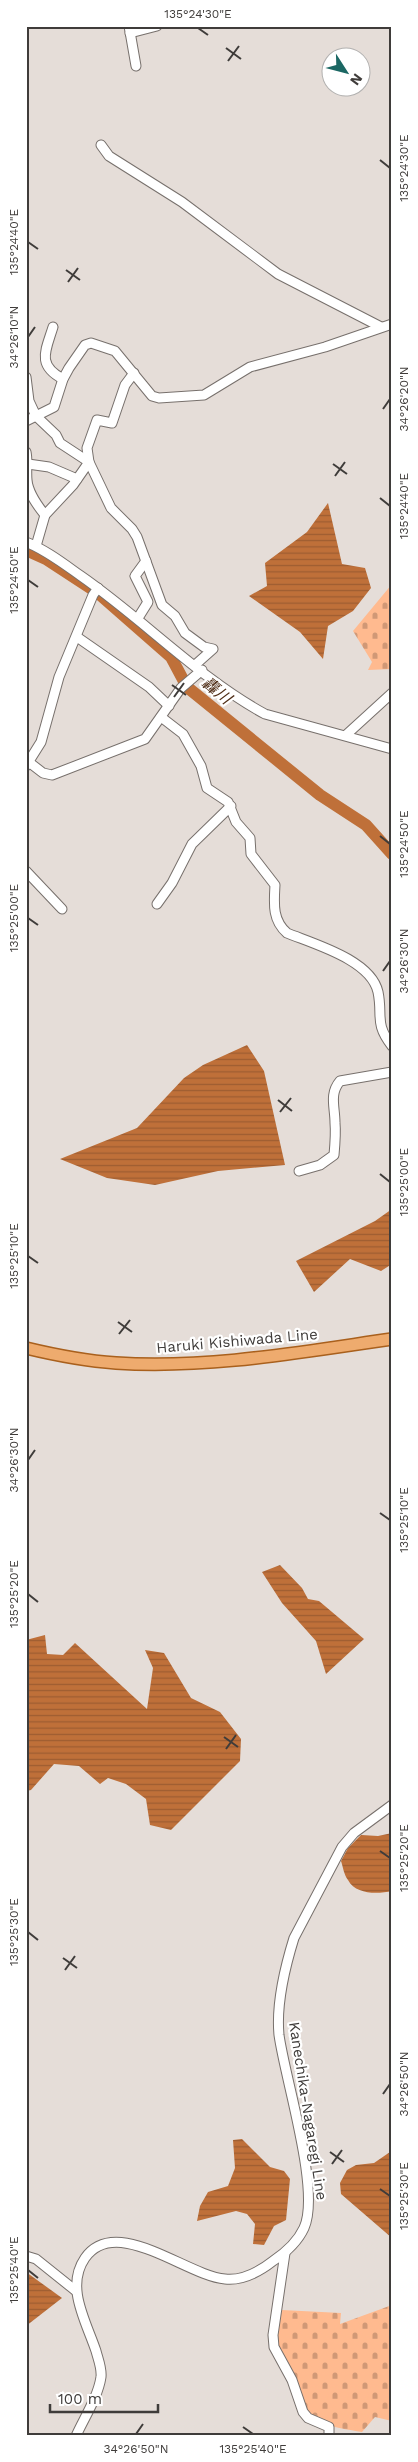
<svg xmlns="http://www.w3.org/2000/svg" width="418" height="2462" viewBox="0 0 418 2462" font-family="'Work Sans','Noto Sans JP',sans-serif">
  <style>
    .cemetery { fill: url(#cemetery-stones) }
    .water { fill: url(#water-rules) }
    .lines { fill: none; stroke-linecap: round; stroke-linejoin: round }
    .river { stroke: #bf7039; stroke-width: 12 }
    .minor-casing { stroke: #77706c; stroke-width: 11 }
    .major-casing { stroke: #a9601d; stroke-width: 14 }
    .minor { stroke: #fff; stroke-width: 9 }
    .major { stroke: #eeab6e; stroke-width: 11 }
    .ticks { fill: none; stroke: #3f3c3a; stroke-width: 2 }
    .labels { text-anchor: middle; stroke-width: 4.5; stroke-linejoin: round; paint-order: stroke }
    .street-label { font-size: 15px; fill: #3f3c3a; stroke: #fff }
    .water-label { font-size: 16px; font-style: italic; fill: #502e17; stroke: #fff }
    .neatline { fill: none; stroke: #3f3c3a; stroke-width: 2 }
    .ticks-label { font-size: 12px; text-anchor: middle; fill: #3f3c3a }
  </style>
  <defs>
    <pattern id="cemetery-stones" width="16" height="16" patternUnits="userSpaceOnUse" patternTransform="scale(1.25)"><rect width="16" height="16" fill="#ffba8f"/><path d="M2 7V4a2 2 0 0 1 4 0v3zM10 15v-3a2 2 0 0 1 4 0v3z" fill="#d09876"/></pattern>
    <pattern id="water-rules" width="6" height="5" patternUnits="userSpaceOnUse" patternTransform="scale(1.25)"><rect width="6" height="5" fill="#bf7039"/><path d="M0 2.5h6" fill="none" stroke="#9d5d31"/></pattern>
  </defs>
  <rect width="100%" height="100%" fill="#e5ddd8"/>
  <!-- cemetery -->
  <g class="cemetery">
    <polygon points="392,584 392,669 368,670 372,662 353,631"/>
    <path d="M392,2305V2421L375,2417L362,2432C345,2429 324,2427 311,2415C301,2407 278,2350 277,2337C277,2328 280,2318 282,2310L341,2313L340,2324Z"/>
  </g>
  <!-- water -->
  <g class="water">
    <polygon points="328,503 342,564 365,568 371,588 353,611 328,626 323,659 300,632 249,596 267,586 265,563 307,532"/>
    <polygon points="247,1045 264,1071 285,1165 218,1171 155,1185 107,1178 60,1159 137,1128 184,1078 203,1065"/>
    <polygon points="392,1209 392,1264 381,1271 350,1259 314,1292 296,1261 375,1221"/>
    <polygon points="280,1565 302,1588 308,1599 319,1601 364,1639 326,1674 316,1641 282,1603 262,1572"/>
    <polygon points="45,1635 47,1654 63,1655 75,1643 147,1709 153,1668 145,1650 164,1653 191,1698 220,1712 241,1739 240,1761 171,1830 150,1825 146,1799 126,1784 108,1778 100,1784 79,1766 54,1764 31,1790 26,1791 26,1640"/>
    <path d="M392,1833V1891C378,1894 356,1895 348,1880C344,1875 343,1867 341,1861L348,1848L361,1835L378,1836Z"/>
    <polygon points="242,2139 270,2167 284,2171 290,2179 286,2220 274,2226 264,2245 253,2244 255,2224 247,2214 236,2211 197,2221 200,2206 208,2192 228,2186 235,2168 233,2140"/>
    <polygon points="390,2152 392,2156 392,2238 341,2194 340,2183 347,2170 356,2165 374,2163"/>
    <polygon points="26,2272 62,2298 26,2326"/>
  </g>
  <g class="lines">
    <!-- river -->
    <polyline class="river" points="26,550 46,559 98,593 171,657 187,687 320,795 366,825 392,854"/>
    <!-- minor casing -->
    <g class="minor-casing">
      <g id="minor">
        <polyline points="129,26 136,66"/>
        <polyline points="130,33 157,26"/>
        <polyline points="101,145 109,156 182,202 278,274 381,327"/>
        <path d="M53,327C46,350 36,365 63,379"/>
        <polyline points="26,377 29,401 36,416 56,435 60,443 89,462 111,508 132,529 137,537 162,605 175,616 185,633 204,647 213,649 195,665"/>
        <polyline points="26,421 54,407 63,379 69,368 85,345 91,343 115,351 152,396 159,398 204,395 250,367 325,347 392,324"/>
        <path d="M26,452C28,461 26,470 27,480C28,493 37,505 45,515"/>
        <polyline points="28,464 49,467 77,479"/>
        <path d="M26,542C46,550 64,564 81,576C143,619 200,679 265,714L392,749"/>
        <polyline points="36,546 45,515 73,485 89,462 87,448 97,420 112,423 125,385 134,373"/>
        <polyline points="138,618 148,602 135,576 146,561"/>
        <polyline points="77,637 149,687 169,706"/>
        <path d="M161,717L183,734L201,766L207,788L228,802L236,822L250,838L251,854L275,885C274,903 272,920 287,933C314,944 371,960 378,992C383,1016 374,1023 392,1046"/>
        <polyline points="346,735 392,693"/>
        <polyline points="30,763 43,773 52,775 145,739 181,688 202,670"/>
        <polyline points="26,766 41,742 59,677 93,595 98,588"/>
        <polyline points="26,871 62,909"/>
        <polyline points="157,904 172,883 192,844 231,806"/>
        <path d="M299,1171L320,1165L334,1155C335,1144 336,1133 335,1123C335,1107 329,1094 340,1081L392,1072"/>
        <polyline points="285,2253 273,2335 274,2347 292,2380 303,2412 308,2418 329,2427 329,2436"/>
        <polyline points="26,2256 36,2259 76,2291"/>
        <path d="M76,2436C84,2418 98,2397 101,2377C102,2368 98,2359 96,2351C86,2321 65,2287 85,2258C116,2214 187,2276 225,2279C243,2281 259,2272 273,2261C285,2253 298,2241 304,2228C321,2191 285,2079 279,2035C276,2004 285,1967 294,1938L342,1847L354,1833L392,1805"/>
      </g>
    </g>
    <!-- major casing -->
    <g class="major-casing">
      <path id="major" d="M26,1348C55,1355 87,1361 116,1363C208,1369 301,1352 392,1339"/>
    </g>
    <!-- minor -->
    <use href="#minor" class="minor"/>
    <!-- major -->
    <use href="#major" class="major"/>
  </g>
  <!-- ticks -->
  <path class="ticks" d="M198,28L208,35M226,48L241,59M228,61L239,46M380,160L390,168M28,242L38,249M66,270L80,280M68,282L78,268M28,337L35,327M383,409L390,399M333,464L347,474M335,476L345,462M380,498L390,506M28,580L38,587M172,685L186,695M174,697L184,683M380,836L390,844M28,918L38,925M383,971L390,961M278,1100L292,1111M280,1112L291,1098M380,1174L390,1182M28,1256L38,1263M118,1322L132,1332M119,1334L130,1320M28,1460L35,1450M380,1513L390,1520M28,1594L38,1602M224,1737L238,1747M226,1749L236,1735M380,1851L390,1858M28,1932L38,1940M63,1958L77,1968M65,1970L75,1956M383,2094L390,2084M330,2152L344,2162M332,2164L342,2150M380,2189L390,2196M28,2270L38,2278M243,2427L253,2434M136,2434L143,2424"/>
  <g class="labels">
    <!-- street labels -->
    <g class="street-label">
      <text transform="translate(237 1341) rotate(-5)" y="5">Haruki Kishiwada Line</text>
      <text transform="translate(308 2111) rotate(81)" y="5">Kanechika-Nagaregi Line</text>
    </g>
    <!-- water labels -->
    <g class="water-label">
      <text transform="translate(217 690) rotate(39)" y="6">轟川</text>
    </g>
  </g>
  <!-- border -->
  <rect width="418" height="2462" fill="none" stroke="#ffffff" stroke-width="55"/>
  <!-- north arrow -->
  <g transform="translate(346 72) rotate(126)"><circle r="24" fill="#ffffff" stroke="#b2b1b0"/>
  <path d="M0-4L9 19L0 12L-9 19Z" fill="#1b6763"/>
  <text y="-8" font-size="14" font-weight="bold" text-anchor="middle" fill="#3f3c3a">N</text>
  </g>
  <!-- scale -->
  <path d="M50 2404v8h108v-8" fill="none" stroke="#3f3c3a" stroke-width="2.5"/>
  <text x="58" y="2404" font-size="15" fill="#3f3c3a" stroke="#ffffff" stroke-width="4" paint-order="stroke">100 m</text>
  <rect x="28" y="28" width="362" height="2406" class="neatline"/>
  <g class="ticks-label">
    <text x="198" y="18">135°24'30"E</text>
    <text transform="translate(404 168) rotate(-90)" y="4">135°24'30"E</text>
    <text transform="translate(14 242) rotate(-90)" y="4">135°24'40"E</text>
    <text transform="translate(14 337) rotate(-90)" y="4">34°26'10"N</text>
    <text transform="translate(404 399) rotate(-90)" y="4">34°26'20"N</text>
    <text transform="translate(404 506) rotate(-90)" y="4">135°24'40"E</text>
    <text transform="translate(14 580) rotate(-90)" y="4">135°24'50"E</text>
    <text transform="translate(404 844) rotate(-90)" y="4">135°24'50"E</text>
    <text transform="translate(14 918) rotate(-90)" y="4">135°25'00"E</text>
    <text transform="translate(404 961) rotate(-90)" y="4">34°26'30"N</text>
    <text transform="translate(404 1182) rotate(-90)" y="4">135°25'00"E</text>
    <text transform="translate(14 1256) rotate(-90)" y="4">135°25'10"E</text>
    <text transform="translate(14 1460) rotate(-90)" y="4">34°26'30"N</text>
    <text transform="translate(404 1520) rotate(-90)" y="4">135°25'10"E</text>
    <text transform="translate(14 1594) rotate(-90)" y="4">135°25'20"E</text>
    <text transform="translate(404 1858) rotate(-90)" y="4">135°25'20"E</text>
    <text transform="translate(14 1932) rotate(-90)" y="4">135°25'30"E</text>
    <text transform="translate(404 2084) rotate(-90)" y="4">34°26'50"N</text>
    <text transform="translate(404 2196) rotate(-90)" y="4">135°25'30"E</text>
    <text transform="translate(14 2270) rotate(-90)" y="4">135°25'40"E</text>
    <text x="136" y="2453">34°26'50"N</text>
    <text x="253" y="2453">135°25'40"E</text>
  </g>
</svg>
